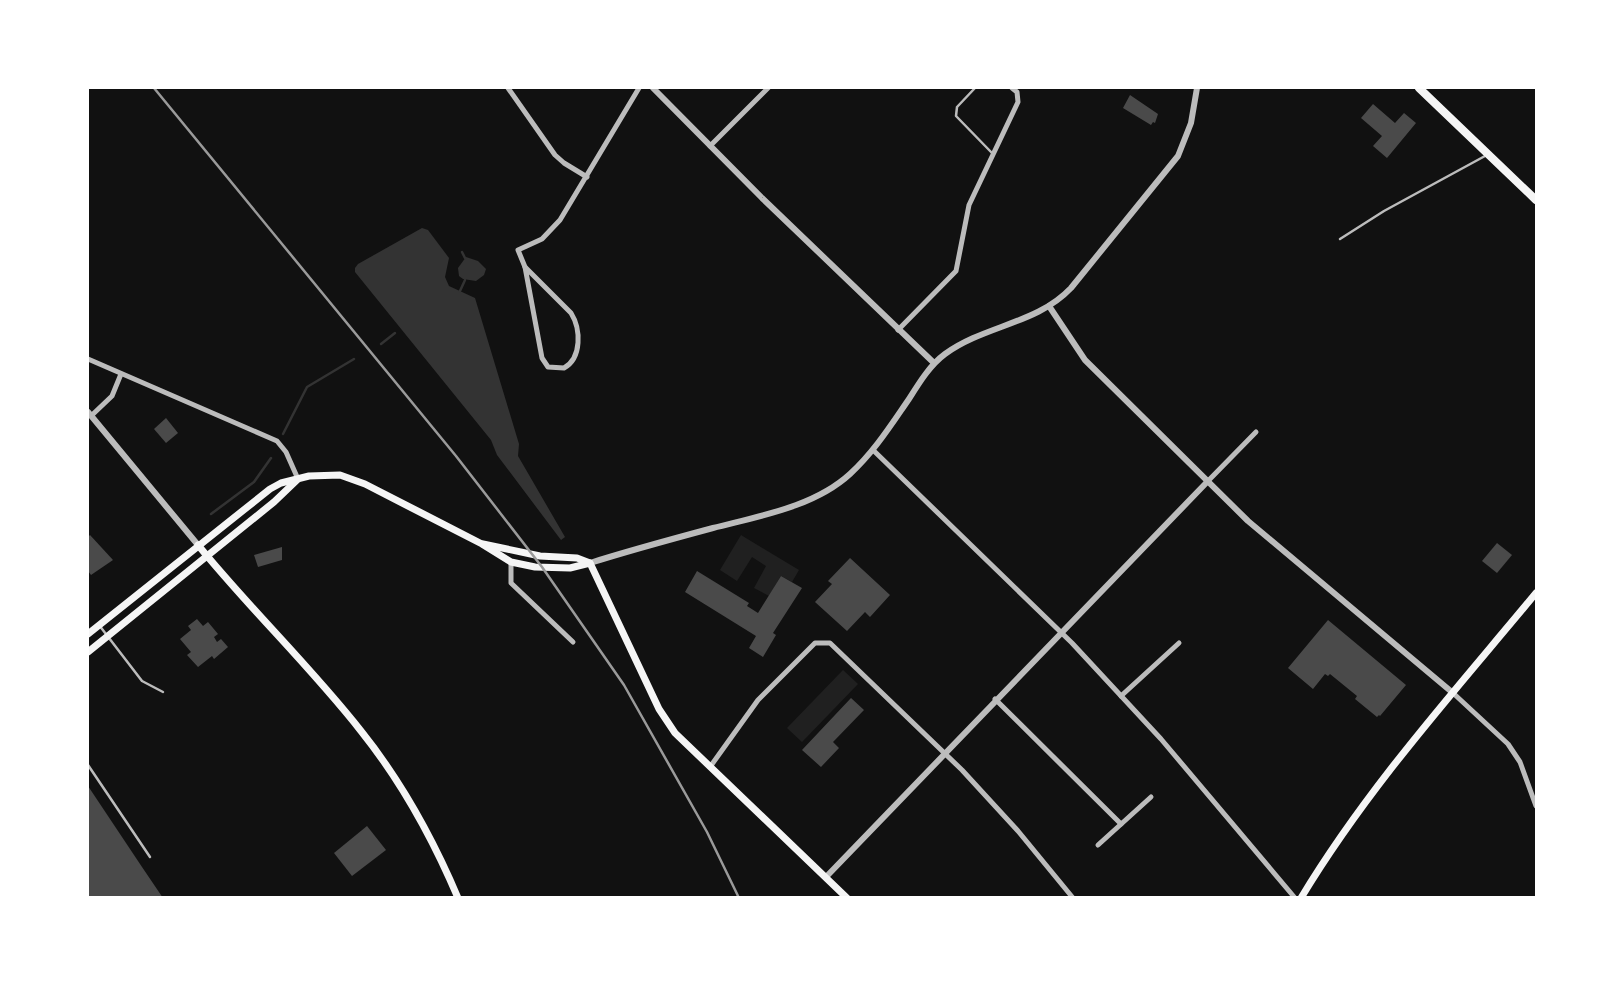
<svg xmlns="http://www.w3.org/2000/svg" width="1624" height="985" viewBox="0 0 1624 985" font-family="Bitter,serif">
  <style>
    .green { fill: #202020 }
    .water { fill: #333 }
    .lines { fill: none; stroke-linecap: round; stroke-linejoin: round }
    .stream { stroke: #333; stroke-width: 2.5 }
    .building { fill: #4a4a4a }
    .service { stroke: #bcbcbc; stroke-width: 2.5 }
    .minor { stroke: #bcbcbc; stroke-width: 5 }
    .tertiary { stroke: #bcbcbc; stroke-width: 6 }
    .secondary { stroke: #f5f5f5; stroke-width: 7 }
    .primary { stroke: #f5f5f5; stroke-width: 8 }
    .rail { stroke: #9a9a9a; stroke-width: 2.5 }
  </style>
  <rect width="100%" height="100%" fill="#111"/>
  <!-- green -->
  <g class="green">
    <polygon points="741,535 799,570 792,582 781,576 769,596 754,588 766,566 752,557 737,581 720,570"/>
    <polygon points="843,670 858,684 802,742 787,728"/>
  </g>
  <!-- water -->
  <g class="water">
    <polygon points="422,228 428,230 449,258 445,277 449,286 475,298 519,444 518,456 565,537 561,540 497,455 491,440 355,272 355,268 358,264"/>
    <polygon points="466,257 478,261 486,269 484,275 476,281 463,279 459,276 458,268"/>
  </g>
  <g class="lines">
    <!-- stream -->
    <g class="stream">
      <polyline points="462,252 465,258"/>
      <polyline points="460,291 465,280"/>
      <polyline points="381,344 395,333"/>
      <polyline points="283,434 307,387 354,359"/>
      <polyline points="211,514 254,482 271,458"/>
    </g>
  </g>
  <!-- building -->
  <g class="building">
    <polygon points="1130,95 1158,114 1155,123 1153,122 1151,125 1123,108"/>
    <polygon points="1373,104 1395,123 1404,113 1416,123 1387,158 1373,146 1382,136 1361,118"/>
    <polygon points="166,418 178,433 166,443 154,429"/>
    <polygon points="90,535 113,560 91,575 88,571 88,537"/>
    <polygon points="1497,543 1512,555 1497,573 1482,561"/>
    <polygon points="282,547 282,560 258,567 254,555"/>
    <polygon points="850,558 890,595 870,617 865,612 847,631 815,602 832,584 828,581"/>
    <polygon points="697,571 749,603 747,606 758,613 781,576 802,588 773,633 776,635 763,657 749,648 756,636 685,592"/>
    <polygon points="197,619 203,626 208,622 218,634 214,637 217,642 221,639 228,647 214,659 212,656 198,667 187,655 191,652 180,639 191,630 188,626"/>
    <polygon points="1328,620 1406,685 1380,716 1379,715 1377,717 1355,699 1357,696 1330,674 1328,676 1325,674 1313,689 1288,668"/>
    <polygon points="851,698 864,710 833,742 839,748 821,767 802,750"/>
    <polygon points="88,786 142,867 163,898 88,898"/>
    <polygon points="367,826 386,850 352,876 334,853"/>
  </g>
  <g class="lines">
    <!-- service -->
    <g class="service">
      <polyline points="975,88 957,107 956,116 992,153"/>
      <polyline points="1340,239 1384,211 1485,156"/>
      <polyline points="99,625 142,681 163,692"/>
      <polyline points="88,765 150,857"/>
    </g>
    <!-- minor -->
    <g class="minor">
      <polyline points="508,88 555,155 564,163 587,177"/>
      <polyline points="710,146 768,88"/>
      <path d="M525,267L571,313C581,329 582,358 564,368L548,367L542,358Z"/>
      <polyline points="525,267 518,250 542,239 560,220 639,88"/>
      <polyline points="898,330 956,271 969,205 1018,102 1017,92 1012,88"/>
      <polyline points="88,359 277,441 286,452 298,479"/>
      <polyline points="91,416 112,396 121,374"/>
      <polyline points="873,450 1072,643 1161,739 1295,898"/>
      <polyline points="1208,481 1256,432"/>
      <polyline points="511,562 511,583 573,642"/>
      <polyline points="1453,693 1508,744 1520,762 1536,806"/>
      <polyline points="1121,696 1179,643"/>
      <polyline points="995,699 1121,824"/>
      <polyline points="710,767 758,700 815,643 830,643 962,770 1018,831 1073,898"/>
      <polyline points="1098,845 1151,797"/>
    </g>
    <!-- tertiary -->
    <g class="tertiary">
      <polyline points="653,88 762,198 934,363"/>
      <polyline points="1049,306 1085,360 1248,521 1453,693"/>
      <polyline points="88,412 198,545"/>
      <path d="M590,563C631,550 672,539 713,528C759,516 814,507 850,474C874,452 891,425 909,399C919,383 930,365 945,354C985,325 1037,324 1071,288L1178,156L1191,123L1197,88"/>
      <polyline points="826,877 1208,481"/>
    </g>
    <!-- secondary -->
    <g class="secondary">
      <polyline points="483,544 540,556 577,558 590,563 659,709 675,733 847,898"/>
      <path d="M198,545C250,609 310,666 361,731C401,781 433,839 458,898"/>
      <polyline points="88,634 270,489 281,483 309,476 340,475 365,484 482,544 511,562 535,567 570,568 590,563"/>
      <polyline points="88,652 274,502 297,480"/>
      <path d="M1301,898C1368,787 1454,692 1536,593"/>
    </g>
    <!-- primary -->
    <polyline class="primary" points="1419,88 1536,200"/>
    <!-- rail -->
    <polyline class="rail" points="154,88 456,456 542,567 624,685 707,832 739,898"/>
  </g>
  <!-- border -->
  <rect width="1624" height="985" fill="none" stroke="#ffffff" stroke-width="178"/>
</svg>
